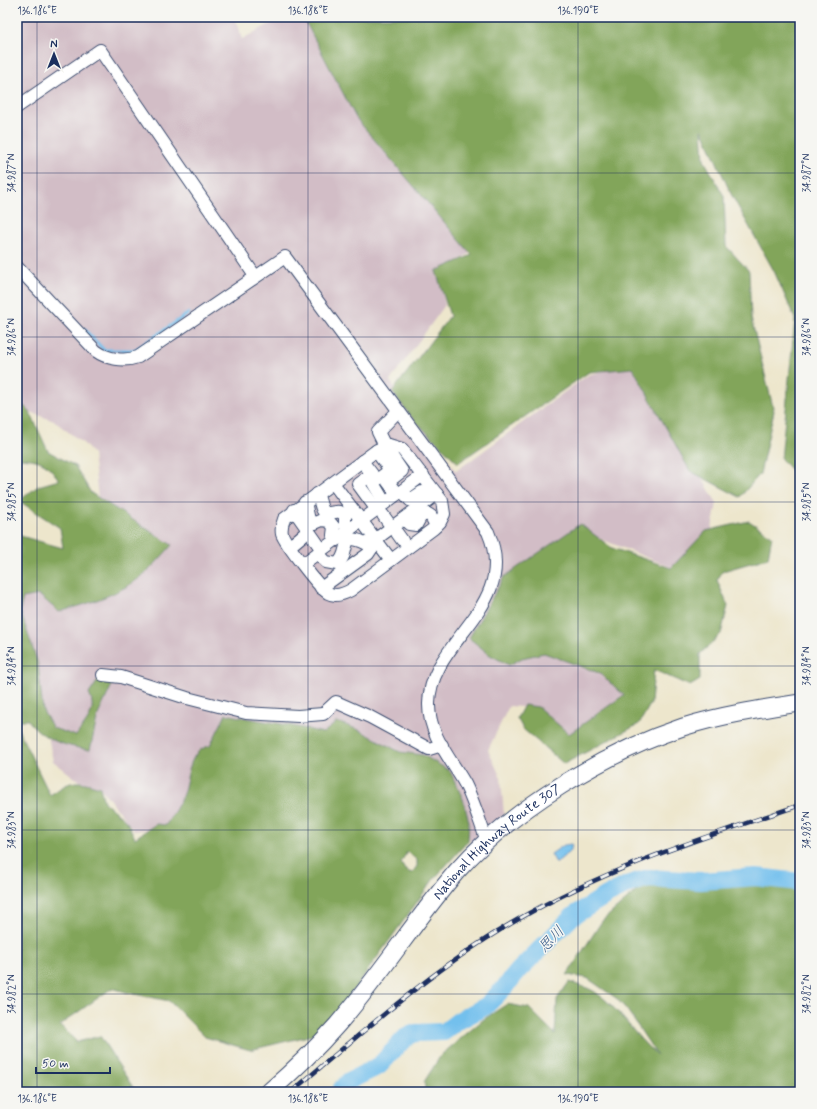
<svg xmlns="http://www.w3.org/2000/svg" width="817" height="1109" viewBox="0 0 817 1109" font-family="Mynerve,'Klee One',sans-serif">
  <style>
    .industrial { fill: #d2bdc6 }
    .forest { fill: #82a55a; stroke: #4e6a5c; fill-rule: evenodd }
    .water { fill: #73c0ed; stroke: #4778a6 }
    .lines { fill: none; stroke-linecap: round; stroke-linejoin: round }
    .stream { stroke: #73c0ed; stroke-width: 3 }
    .river { stroke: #73c0ed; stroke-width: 18 }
    .minor-casing { stroke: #3a4a6e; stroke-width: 14 }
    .highway-casing { stroke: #3a4a6e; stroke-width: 19 }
    .minor { stroke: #fff; stroke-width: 12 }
    .highway { stroke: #fff; stroke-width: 17 }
    .rail-casing { stroke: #1b2f5e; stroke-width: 4.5 }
    .rail { stroke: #f6f6f2; stroke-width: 3; stroke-dasharray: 9; stroke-linecap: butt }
    .ticks { fill: none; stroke: #1b2f5e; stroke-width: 1; stroke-opacity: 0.45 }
    .labels { text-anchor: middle; stroke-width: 3; stroke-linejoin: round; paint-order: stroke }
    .street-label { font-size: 14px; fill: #1b2f5e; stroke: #f6f6f2 }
    .water-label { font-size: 15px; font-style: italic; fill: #355a89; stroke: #f6f6f2 }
    .neatline { fill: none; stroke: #1b2f5e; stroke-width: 1.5 }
    .ticks-label { font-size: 10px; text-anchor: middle; fill: #1b2f5e }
  </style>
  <rect width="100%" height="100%" fill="#f6f6f2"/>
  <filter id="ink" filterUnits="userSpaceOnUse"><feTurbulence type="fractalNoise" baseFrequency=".025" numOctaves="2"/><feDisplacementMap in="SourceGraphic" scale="8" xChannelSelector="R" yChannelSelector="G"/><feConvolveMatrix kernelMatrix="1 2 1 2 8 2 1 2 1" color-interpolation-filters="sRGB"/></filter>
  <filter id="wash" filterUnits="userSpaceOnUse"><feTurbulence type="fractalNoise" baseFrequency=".012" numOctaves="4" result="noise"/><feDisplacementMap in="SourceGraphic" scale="16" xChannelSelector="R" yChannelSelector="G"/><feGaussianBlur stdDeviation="0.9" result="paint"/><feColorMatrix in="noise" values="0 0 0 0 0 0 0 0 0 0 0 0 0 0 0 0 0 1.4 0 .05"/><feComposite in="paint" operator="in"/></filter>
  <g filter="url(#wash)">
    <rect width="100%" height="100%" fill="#ede6cc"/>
    <!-- industrial -->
    <polygon class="industrial" points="17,17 234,17 242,39 283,17 307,17 472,252 438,274 445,305 390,381 456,471 588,375 633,363 717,503 712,529 676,569 583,532 548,644 604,668 629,695 570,737 534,708 509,706 488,750 501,778 504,815 471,843 447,777 429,762 341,729 310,734 171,826 134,831 100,787 79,781 53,761 43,711 38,664 20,610 23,597 39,595 59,612 77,607 120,591 172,545 98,497 93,454 84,444 54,421 30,412 17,399"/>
    <!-- forest -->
    <g class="forest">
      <polygon points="303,17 800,17 800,480 781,459 795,319 774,271 731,194 702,129 704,160 724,196 726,246 749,271 751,318 774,411 760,474 740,497 690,471 633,368 589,372 458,463 413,419 392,392 450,316 436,271 472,255 356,118"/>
      <path d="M17,399L30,412L48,451L75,466L91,493L172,545C165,553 157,562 149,570C125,593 90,603 59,612L39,595L23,598L20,610L38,664L43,711L53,728L76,736C86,721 98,712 89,694L101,676L113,683L98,715L90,750C66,746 44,741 28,720H17V535L63,548L60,528L19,501L38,486L59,480C46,461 40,459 17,458Z"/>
      <polygon points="749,521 772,536 768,558 723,571 717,580 728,606 721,634 700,654 700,680 690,686 654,670 651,703 639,724 564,764 523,729 517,718 524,705 538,707 569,734 624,695 599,673 544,653 522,658 509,665 490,655 469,638 504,577 580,524 612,548 671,568 706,531"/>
      <path d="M226,714C258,721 291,724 323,733L337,722L359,730L400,752L423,755L450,771L463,799L469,822L468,841L433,880L342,1006L317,1034L250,1050L205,1037L169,1001L129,993L112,988L60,1025L77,1042L100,1036L136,1092H17V727L50,795C72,780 74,779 100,787L104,802L127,822L135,838L156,824L166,825C172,815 179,805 183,794C189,776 188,750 210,746ZM407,852L417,860V866L412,873L405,870L401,862Z"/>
      <path d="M760,880L800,889V1092H426L424,1082L441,1055L484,1019L507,1004L529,1008L555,1034L557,999L569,982C577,985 588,987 595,992C620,1008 634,1036 657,1055L627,1010L616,998L587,978L567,975L602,921L641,887L668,884L717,885Z"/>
    </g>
    <!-- water -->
    <polygon class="water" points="564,845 571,844 572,846 569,852 556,863 551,854"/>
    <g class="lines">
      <!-- stream -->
      <polyline class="stream" points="85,330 104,350 135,350 189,313"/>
      <!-- river -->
      <polyline class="river" points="341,1092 342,1088 349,1081 379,1066 407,1036 415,1033 444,1032 458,1021 486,1006 504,988 519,970 573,916 607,895 629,884 648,878 701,881 756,877 800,882"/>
    </g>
  </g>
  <g filter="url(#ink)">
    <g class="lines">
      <!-- minor casing -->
      <g class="minor-casing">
        <g id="minor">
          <polyline points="17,107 100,50 255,276"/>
          <path d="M17,267L96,351C107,359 124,362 138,357L285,257L488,532C521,608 428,640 429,705C429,735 451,759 465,784C474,802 480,823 487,841"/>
          <path d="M389,445L402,449L442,501L444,514L440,522L433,529L351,590C344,594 335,597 328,593C320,589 285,543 282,534C281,529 282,524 284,519L377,450Z"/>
          <polyline points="376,451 390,470 373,483 385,503"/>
          <polyline points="362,461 372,474 358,484 377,510"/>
          <polyline points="333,483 391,560"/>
          <polyline points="402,491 410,500 422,492 428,500"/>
          <path d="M317,494C321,500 319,507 325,513C333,514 339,508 345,516V525L349,531"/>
          <polyline points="397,494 388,482 402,471 385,446 378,432 398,411"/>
          <polyline points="305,502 309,520 315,523 322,520 329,521 334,527 333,535 336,540"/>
          <polyline points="294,510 322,550"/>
          <polyline points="383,515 388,522"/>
          <polyline points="404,519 409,524 416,525 421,516 428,514 431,516 436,526"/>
          <polyline points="397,533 402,540"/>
          <polyline points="290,546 308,531"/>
          <path d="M318,553L326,562L337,564C353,553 335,526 373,547"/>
          <polyline points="303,564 423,475"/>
          <polyline points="321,588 368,554 380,536 437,494"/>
          <polyline points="103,675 121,677 187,698 246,713 298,716 323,714 336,702 370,717 429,749 442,745"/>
        </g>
      </g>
      <!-- highway casing -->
      <g class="highway-casing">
        <g id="highway">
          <path id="s1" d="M269,1092C293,1071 316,1049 337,1025C380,976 415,920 457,871C512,809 604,753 683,727C721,715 761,709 800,703"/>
        </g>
      </g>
      <!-- minor -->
      <use href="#minor" class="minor"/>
      <!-- highway -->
      <use href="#highway" class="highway"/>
      <!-- rail casing -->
      <g class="rail-casing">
        <path id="rail" d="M291,1092C364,1031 435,967 517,920C606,868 703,838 800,805"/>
      </g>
      <!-- rail -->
      <use href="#rail" class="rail"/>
    </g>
  </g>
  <!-- ticks -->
  <path class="ticks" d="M37,17V1092M308,17V1092M578,17V1092M17,173H800M17,337H800M17,502H800M17,666H800M17,830H800M17,994H800"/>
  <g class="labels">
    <!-- street labels -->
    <g class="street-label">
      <text dy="5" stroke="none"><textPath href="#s1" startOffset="340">National Highway Route 307</textPath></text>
    </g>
    <!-- water labels -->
    <g class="water-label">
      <text transform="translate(551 939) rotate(-46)" y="5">思川</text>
    </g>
  </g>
  <!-- margin -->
  <rect width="817" height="1109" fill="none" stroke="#f6f6f2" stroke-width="44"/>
  <!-- north arrow -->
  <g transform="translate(54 54)" stroke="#f6f6f2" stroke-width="3" paint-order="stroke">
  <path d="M0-3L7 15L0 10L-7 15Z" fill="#1b2f5e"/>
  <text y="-6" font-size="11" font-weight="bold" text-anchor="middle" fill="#1b2f5e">N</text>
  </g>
  <!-- scale -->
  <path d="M36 1067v6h74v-6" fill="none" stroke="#1b2f5e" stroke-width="2"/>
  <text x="42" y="1067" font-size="12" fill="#1b2f5e" stroke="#f6f6f2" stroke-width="3" paint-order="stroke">50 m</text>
  <rect x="22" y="22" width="773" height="1065" class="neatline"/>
  <g class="ticks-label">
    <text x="37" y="14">136.186°E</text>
    <text x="308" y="14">136.188°E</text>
    <text x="578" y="14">136.190°E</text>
    <text transform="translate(11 173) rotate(-90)" y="4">34.987°N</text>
    <text transform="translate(806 173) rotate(-90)" y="4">34.987°N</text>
    <text transform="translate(11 337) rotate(-90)" y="4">34.986°N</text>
    <text transform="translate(806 337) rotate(-90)" y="4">34.986°N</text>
    <text transform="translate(11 502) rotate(-90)" y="4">34.985°N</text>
    <text transform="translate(806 502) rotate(-90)" y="4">34.985°N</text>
    <text transform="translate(11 666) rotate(-90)" y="4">34.984°N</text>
    <text transform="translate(806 666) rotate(-90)" y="4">34.984°N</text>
    <text transform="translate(11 830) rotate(-90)" y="4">34.983°N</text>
    <text transform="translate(806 830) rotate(-90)" y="4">34.983°N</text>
    <text transform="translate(11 994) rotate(-90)" y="4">34.982°N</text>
    <text transform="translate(806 994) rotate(-90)" y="4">34.982°N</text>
    <text x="37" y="1102">136.186°E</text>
    <text x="308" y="1102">136.188°E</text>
    <text x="578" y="1102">136.190°E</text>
  </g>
</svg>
